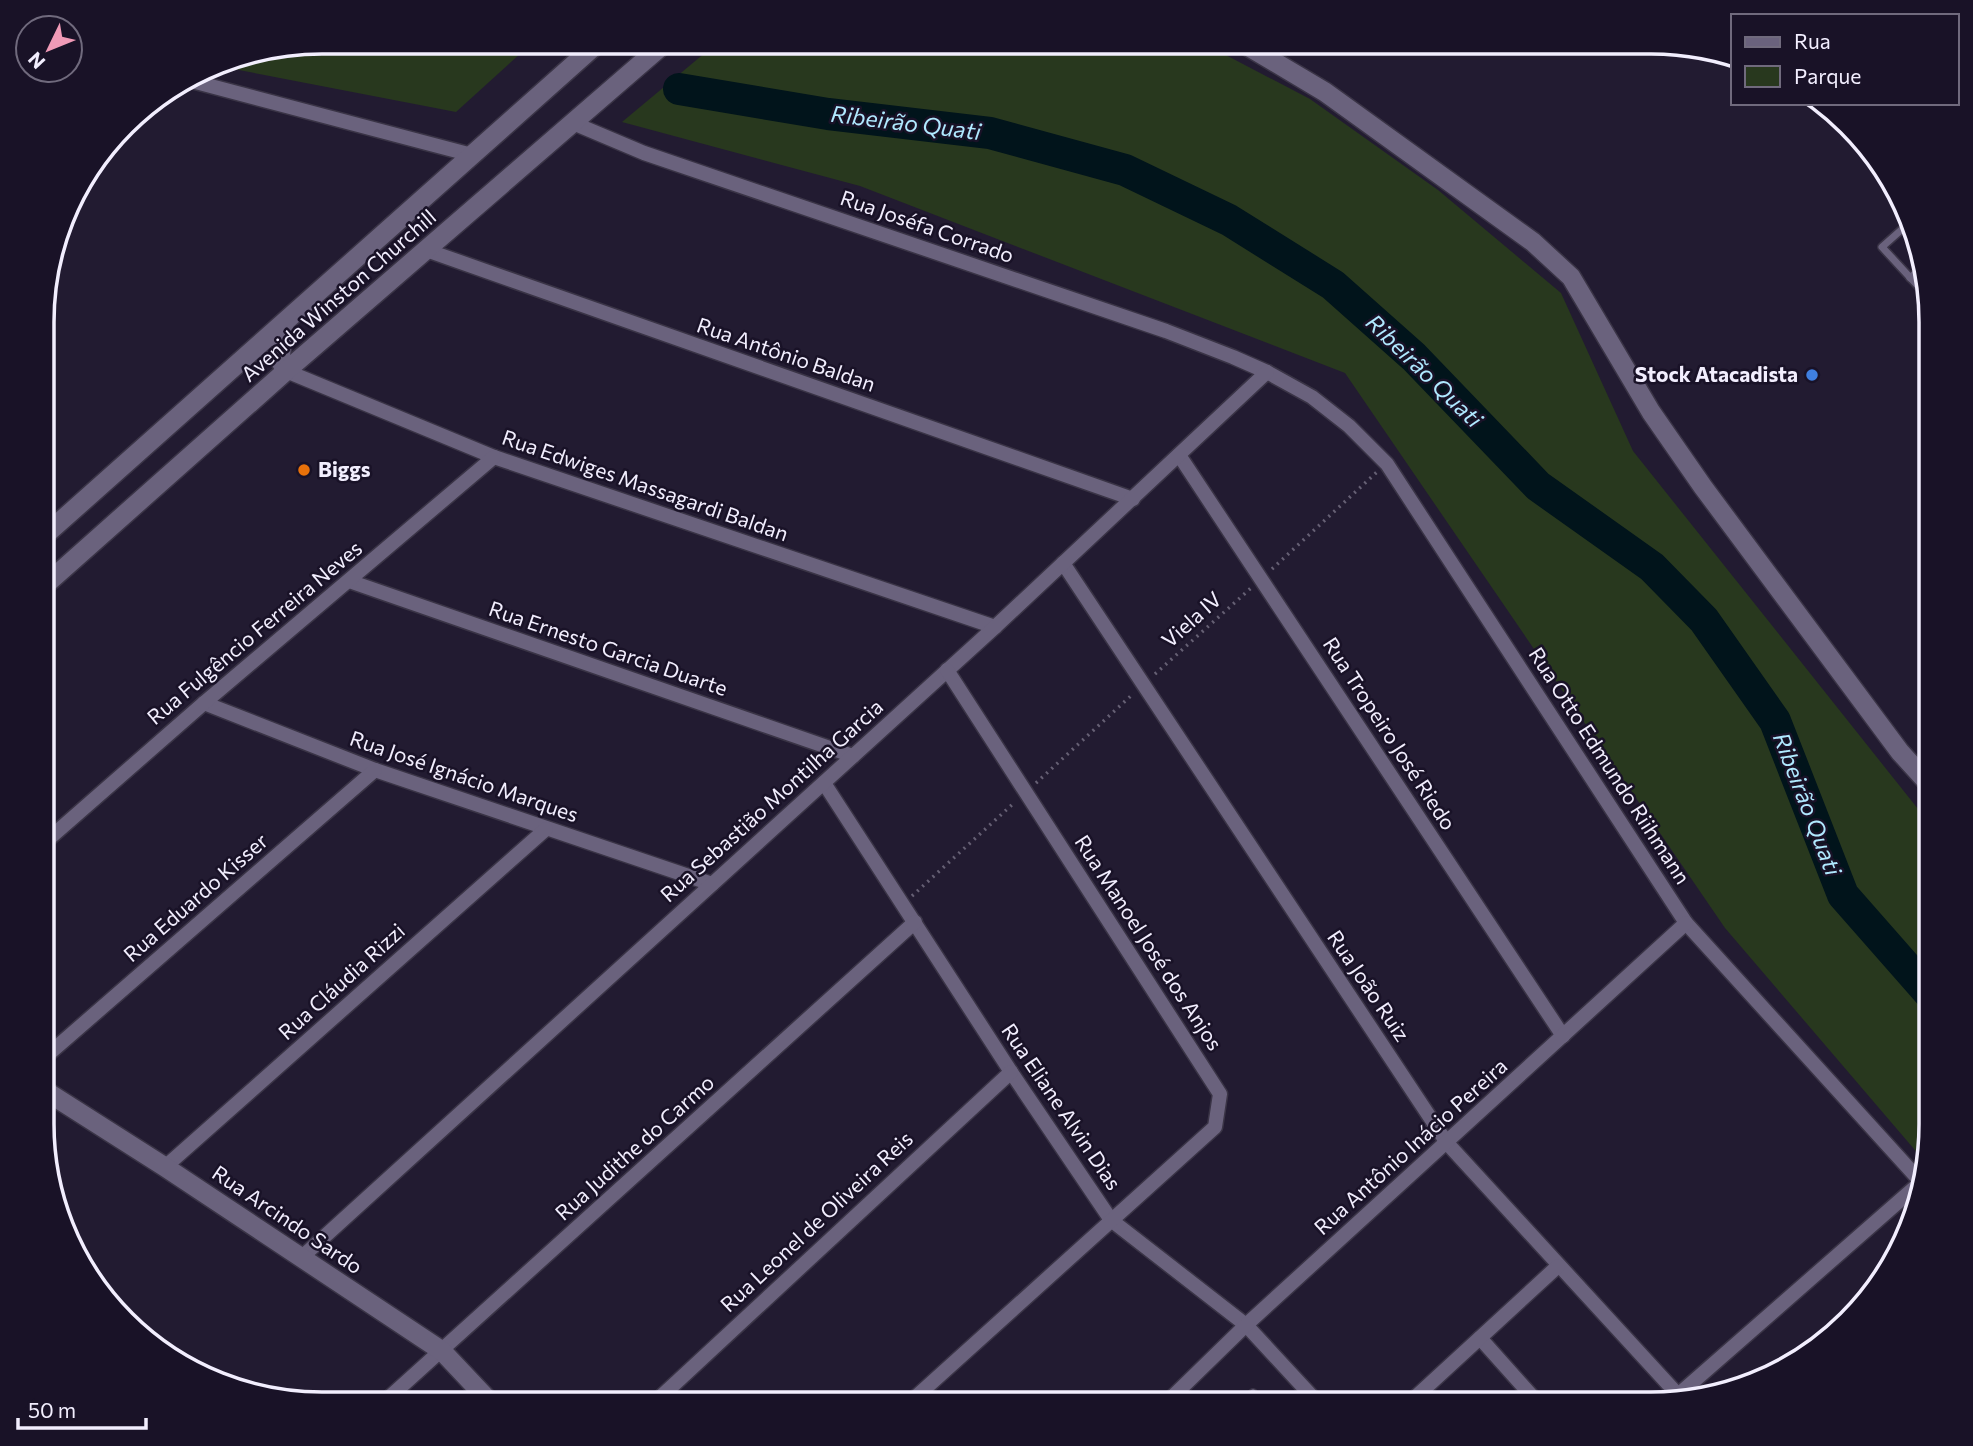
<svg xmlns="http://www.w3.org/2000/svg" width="1973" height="1446" viewBox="0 0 1973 1446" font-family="Commissioner,sans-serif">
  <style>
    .green { fill: #28381e }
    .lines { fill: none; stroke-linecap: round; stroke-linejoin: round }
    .river { stroke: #01141b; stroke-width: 32 }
    .lane-casing { stroke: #3a3446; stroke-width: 10 }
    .street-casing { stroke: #3a3446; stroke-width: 17 }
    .secondary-casing { stroke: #3a3446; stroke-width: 22 }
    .path { stroke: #666074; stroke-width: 3.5; stroke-dasharray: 2 5; stroke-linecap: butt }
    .lane { stroke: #6a627d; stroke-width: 7 }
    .street { stroke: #6a627d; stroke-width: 14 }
    .secondary { stroke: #6a627d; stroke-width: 19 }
    .shop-dot { fill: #3f7fe0; stroke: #191227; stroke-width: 2.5 }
    .food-dot { fill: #e8710a; stroke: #191227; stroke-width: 2.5 }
    .labels { text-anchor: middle; stroke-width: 5; stroke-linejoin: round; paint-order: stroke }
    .street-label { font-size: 21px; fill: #f2eefe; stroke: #191227 }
    .poi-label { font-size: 21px; font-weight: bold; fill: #f2eefe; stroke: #191227; text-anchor: end }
    .water-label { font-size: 23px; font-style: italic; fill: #b0e9ff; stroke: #191227 }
    .rim { fill: none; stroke: #f2eefe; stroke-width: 3.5 }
  </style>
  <rect width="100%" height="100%" fill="#221b31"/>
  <!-- green -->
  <g class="green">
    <polygon points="322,42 533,42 456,112 213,65"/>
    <polygon points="718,42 1201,42 1310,99 1438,190 1561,293 1633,451 1930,824 1930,1142 1926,1163 1725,928 1345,373 860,186 622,122"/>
  </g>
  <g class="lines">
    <!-- river -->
    <polyline class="river" points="679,89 828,114 990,133 1125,170 1229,220 1333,285 1414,357 1538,486 1652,567 1704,620 1775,721 1843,895 1930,994"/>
    <!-- lane casing -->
    <g class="lane-casing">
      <g id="lane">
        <polyline points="1909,223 1882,247 1929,298"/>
        <polyline points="1910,278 1921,268"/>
        <polyline points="1241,1404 1253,1393"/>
      </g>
    </g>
    <!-- street casing -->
    <g class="street-casing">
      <g id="street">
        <polyline points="188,80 472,155"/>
        <polyline points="573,123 644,153 1166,331 1233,357 1267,372 1312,397 1349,426 1387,464 1686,923 1922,1183"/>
        <polyline points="426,250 1133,499"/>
        <polyline points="286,371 494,457 995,627"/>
        <polyline points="1179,455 1563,1036"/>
        <polyline points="1063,563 1447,1143 1680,1397"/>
        <polyline points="349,581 853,756"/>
        <polyline points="204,703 375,770 712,884"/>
        <polyline points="824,783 1011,1072 1111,1220 1246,1325 1319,1404"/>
        <polyline points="44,843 204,703 494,457"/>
        <polyline points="44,1058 375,770"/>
        <polyline points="165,1167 546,829"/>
        <polyline points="302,1257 995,627 1267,372"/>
        <polyline points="1480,1338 1539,1404"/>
        <polyline points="1678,1395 1921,1182"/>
        <polyline points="383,1403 915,922"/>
        <polyline points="653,1404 1011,1072"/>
        <polyline points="908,1404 1215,1127 1220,1094 947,670"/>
        <polyline points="1165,1404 1246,1325 1686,923"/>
        <polyline points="1408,1404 1558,1266"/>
      </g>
    </g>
    <!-- secondary casing -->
    <g class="secondary-casing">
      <g id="secondary">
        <polyline points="1241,42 1325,92 1533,242 1571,277 1651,412 1703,487 1900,752 1930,785"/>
        <polyline points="284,324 280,360 286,371"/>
        <polyline points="44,536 599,42"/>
        <polyline points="44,586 286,371 666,42"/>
        <polyline points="44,1090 165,1167 442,1351 492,1404"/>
      </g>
    </g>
    <!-- path -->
    <g class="path">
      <polyline points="1272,569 1377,472"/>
      <polyline points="1155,674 1251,588"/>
      <polyline points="1036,783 1134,693"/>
      <polyline points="912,896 1015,802"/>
    </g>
    <!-- lane -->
    <use href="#lane" class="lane"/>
    <!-- street -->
    <use href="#street" class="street"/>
    <!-- secondary -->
    <use href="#secondary" class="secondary"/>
  </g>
  <!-- markers -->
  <circle class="shop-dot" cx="1812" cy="375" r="7"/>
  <circle class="food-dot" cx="304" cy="470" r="7"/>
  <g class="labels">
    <!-- street labels -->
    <g class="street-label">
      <text transform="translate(927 227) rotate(19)" y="7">Rua Joséfa Corrado</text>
      <text transform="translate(339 296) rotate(-41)" y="7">Avenida Winston Churchill</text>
      <text transform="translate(786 355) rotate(19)" y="7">Rua Antônio Baldan</text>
      <text transform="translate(645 486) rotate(19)" y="7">Rua Edwiges Massagardi Baldan</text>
      <text transform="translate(1192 620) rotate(-42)" y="7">Viela IV</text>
      <text transform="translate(255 633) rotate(-40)" y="7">Rua Fulgêncio Ferreira Neves</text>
      <text transform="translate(608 649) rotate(19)" y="7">Rua Ernesto Garcia Duarte</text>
      <text transform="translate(1389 734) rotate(57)" y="7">Rua Tropeiro José Riedo</text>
      <text transform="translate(1609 766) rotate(57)" y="7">Rua Otto Edmundo Riihmann</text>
      <text transform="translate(464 777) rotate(19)" y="7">Rua José Ignácio Marques</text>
      <text transform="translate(772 801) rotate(-42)" y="7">Rua Sebastião Montilha Garcia</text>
      <text transform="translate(196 898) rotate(-41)" y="7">Rua Eduardo Kisser</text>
      <text transform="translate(1148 943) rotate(57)" y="7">Rua Manoel José dos Anjos</text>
      <text transform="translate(342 982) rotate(-42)" y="7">Rua Cláudia Rizzi</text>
      <text transform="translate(1368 986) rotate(56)" y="7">Rua João Ruiz</text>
      <text transform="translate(1061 1107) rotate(56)" y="7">Rua Eliane Alvin Dias</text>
      <text transform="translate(1411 1147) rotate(-42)" y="7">Rua Antônio Inácio Pereira</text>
      <text transform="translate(635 1148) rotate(-42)" y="7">Rua Judithe do Carmo</text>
      <text transform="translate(287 1220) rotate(34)" y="7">Rua Arcindo Sardo</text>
      <text transform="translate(817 1222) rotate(-43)" y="7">Rua Leonel de Oliveira Reis</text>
    </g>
    <!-- poi labels -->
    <g class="poi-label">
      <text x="1798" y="382">Stock Atacadista</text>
      <text x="318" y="477" text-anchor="start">Biggs</text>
    </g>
    <!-- water labels -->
    <g class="water-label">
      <text transform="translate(906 123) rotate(7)" y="8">Ribeirão Quati</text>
      <text transform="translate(1424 371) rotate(44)" y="8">Ribeirão Quati</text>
      <text transform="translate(1807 804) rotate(69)" y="8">Ribeirão Quati</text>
    </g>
  </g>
  <!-- crop -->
  <path d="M0 0H1973V1446H0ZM322 54H1651A268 268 0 0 1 1919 322V1124A268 268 0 0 1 1651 1392H322A268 268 0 0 1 54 1124V322A268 268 0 0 1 322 54Z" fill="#191227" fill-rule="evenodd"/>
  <path class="rim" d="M322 54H1651A268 268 0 0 1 1919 322V1124A268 268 0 0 1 1651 1392H322A268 268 0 0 1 54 1124V322A268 268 0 0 1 322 54Z"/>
  <!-- legend -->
  <rect x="1731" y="14" width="228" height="91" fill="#191227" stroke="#706a7d" stroke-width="2"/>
  <rect x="1745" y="37" width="35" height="10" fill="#6a627d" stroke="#706a7d" stroke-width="2"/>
  <text x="1794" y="49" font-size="21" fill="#f2eefe">Rua</text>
  <rect x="1745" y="66" width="35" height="21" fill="#28381e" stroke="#706a7d" stroke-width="2"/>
  <text x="1794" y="84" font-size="21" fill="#f2eefe">Parque</text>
  <!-- north arrow -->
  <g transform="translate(49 49) rotate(227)"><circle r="33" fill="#191227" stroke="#706a7d" stroke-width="2"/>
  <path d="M0-5L12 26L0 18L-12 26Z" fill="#f09ab7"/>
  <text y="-10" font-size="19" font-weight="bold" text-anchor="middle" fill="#f2eefe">N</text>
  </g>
  <!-- scale -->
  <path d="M18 1418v10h128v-10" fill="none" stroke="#f2eefe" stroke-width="3.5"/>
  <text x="28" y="1418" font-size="21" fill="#f2eefe" stroke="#191227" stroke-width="5" paint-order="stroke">50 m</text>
</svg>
